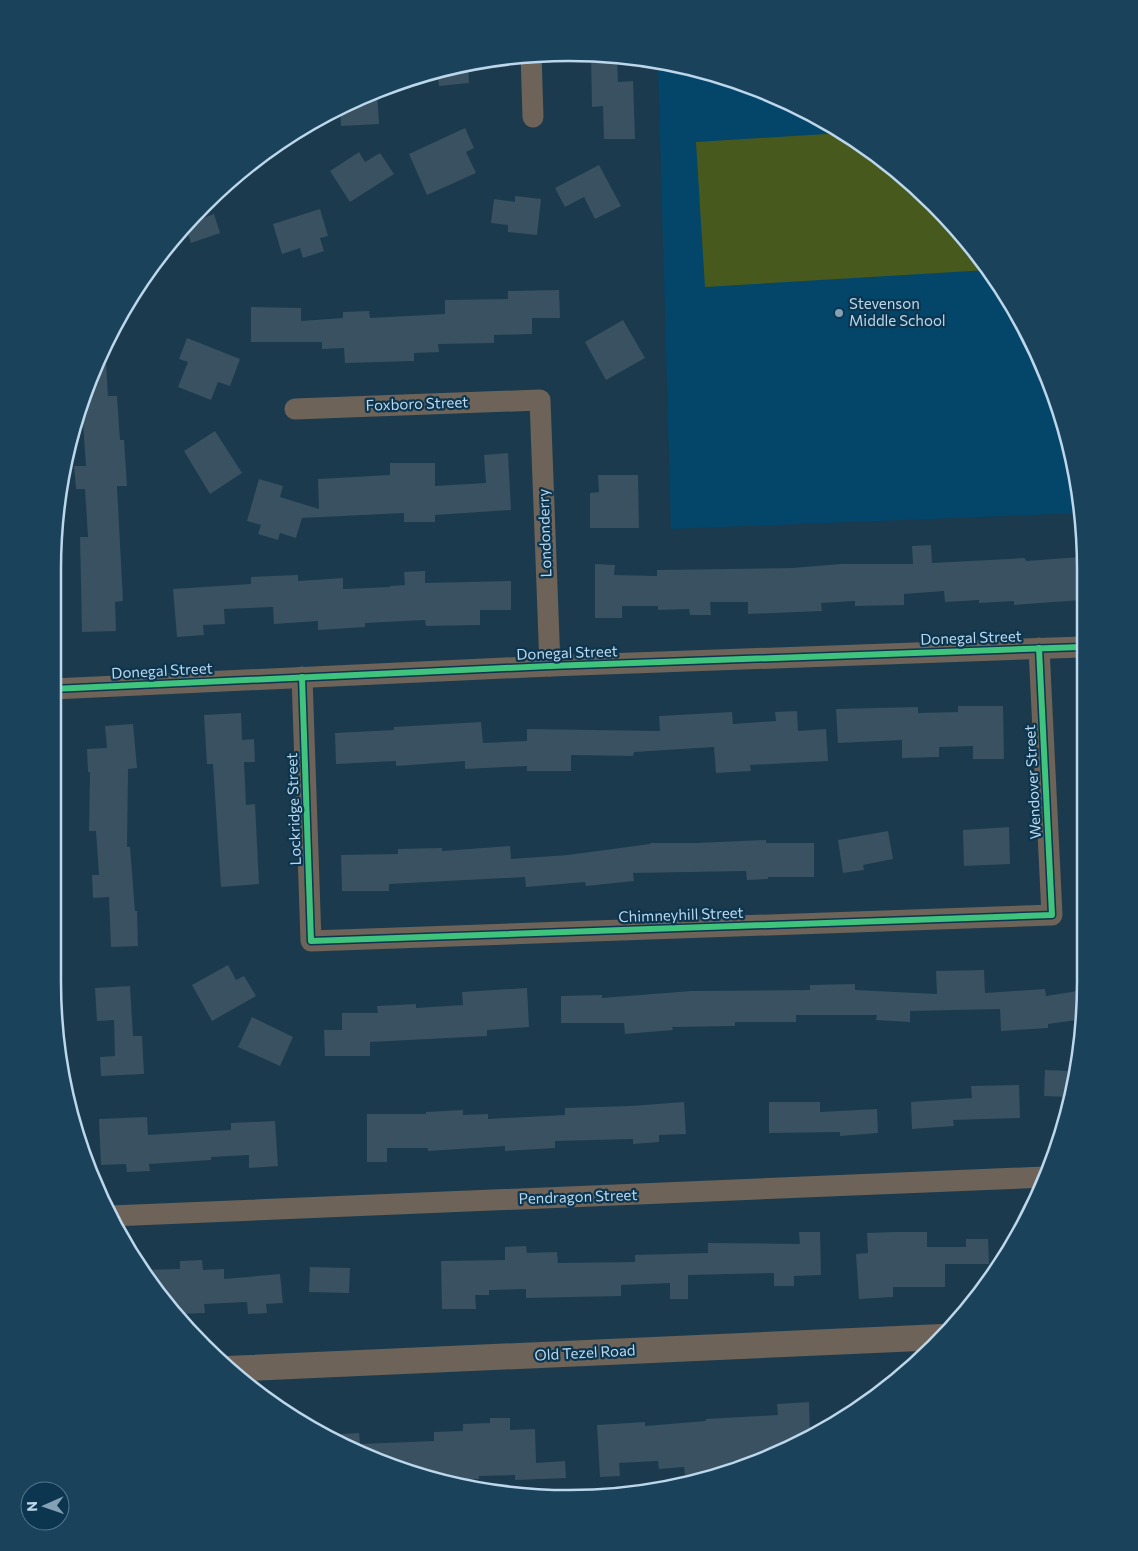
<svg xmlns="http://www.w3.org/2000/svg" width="1138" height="1551" viewBox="0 0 1138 1551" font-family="Commissioner,sans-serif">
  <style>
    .built { fill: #04466a }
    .green { fill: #47591d }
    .building { fill: #395160 }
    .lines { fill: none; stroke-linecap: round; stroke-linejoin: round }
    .minor { stroke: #6d6358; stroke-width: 21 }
    .tertiary { stroke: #6d6358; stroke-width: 26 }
    .cycleway-casing { stroke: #0c354f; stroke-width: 9 }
    .cycleway { stroke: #40c37c; stroke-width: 6 }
    .poi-dot { fill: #84a0b4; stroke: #0c354f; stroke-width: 2 }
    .labels { text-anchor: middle; stroke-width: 4.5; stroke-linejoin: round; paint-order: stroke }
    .poi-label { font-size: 15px; fill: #bcd7eb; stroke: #0c354f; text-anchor: start }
    .street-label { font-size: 15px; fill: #bcd7eb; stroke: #0c354f }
    .rim { fill: none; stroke: #bcd7eb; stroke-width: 2.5 }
  </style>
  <rect width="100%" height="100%" fill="#1b3a4d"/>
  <!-- built -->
  <polygon class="built" points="658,62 735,80 827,122 909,180 979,254 1046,371 1081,501 1081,513 671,529"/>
  <!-- green -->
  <polygon class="green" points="843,133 909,180 979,254 988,270 705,287 696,142"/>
  <!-- building -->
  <g class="building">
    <polygon points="591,55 617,56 618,82 633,81 635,139 604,139 603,106 592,107"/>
    <polygon points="468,65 469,83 439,86 437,70"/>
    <polygon points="377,92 379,124 341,126 340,106"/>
    <polygon points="465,128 474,148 466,152 476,173 427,195 409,154"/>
    <polygon points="359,152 365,162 380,153 394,174 350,202 330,171"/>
    <polygon points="599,165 621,206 595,219 584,197 565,207 555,188"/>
    <polygon points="515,196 541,199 537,235 508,232 508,225 491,223 494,199 515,202"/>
    <polygon points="320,209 328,236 320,238 324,251 303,258 300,248 282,254 273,224"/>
    <polygon points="214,214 220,233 191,243 185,225"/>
    <polygon points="559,290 560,318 532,318 532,334 494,335 494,343 438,344 439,352 414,353 414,361 345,363 344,348 322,349 322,342 251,342 251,307 301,308 301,321 343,318 343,312 369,311 370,318 445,314 445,300 508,299 508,291"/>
    <polygon points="623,320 645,358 606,380 585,342"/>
    <polygon points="187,338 240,359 230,386 218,382 211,400 178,387 188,362 179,359"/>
    <polygon points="105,346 108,396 117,396 120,440 124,440 127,486 117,486 123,601 115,602 116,631 82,632 80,537 88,537 85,489 76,489 74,466 86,466 83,423 74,424 92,371"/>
    <polygon points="215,431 242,473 210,494 184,451"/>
    <polygon points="508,453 511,510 435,515 435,522 404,522 404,513 302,518 296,538 280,533 278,540 258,534 261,525 247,521 259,479 283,486 280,497 319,509 318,479 390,475 390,463 435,463 435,486 486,483 484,455"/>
    <polygon points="598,475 638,475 639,528 590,528 590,493 599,492"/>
    <polygon points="931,545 932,563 1025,558 1026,561 1081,557 1082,600 1014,605 1014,601 979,603 979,600 945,602 944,591 904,594 904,605 855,606 855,601 821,603 822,611 748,614 748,602 710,602 711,615 690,615 689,609 658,610 658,606 622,606 622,618 595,618 595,564 615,565 614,575 657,576 657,570 792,568 841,564 913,564 912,546"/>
    <polygon points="425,571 425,583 511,581 511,610 480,610 480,625 426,626 425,620 365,623 365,627 318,630 318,621 274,624 273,607 224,609 225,624 203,625 204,635 177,637 173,589 251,584 251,577 298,575 298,581 343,578 343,589 390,587 390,586 405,585 404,572"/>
    <polygon points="958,706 1003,706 1004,759 973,759 973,746 939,747 939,757 902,758 902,740 838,743 836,709 918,707 918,713 958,712"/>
    <polygon points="797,711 798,731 826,729 828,761 750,765 751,771 716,773 714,747 634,752 633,756 571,755 571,771 527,771 527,766 465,769 465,761 396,766 396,761 336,764 335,733 394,730 394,727 481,722 483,743 527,741 527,729 660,731 659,716 732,712 733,724 776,721 775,712"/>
    <polygon points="241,713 242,740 254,739 255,762 244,762 246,805 255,804 259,884 221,887 213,764 207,764 204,715"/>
    <polygon points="133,724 137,768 128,769 127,847 130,847 135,911 137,911 138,946 111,947 109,897 93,898 92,875 99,875 96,831 89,831 90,772 88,772 87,749 107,748 105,726"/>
    <polygon points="1009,827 1010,864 964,866 963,830"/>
    <polygon points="888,831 893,859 863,865 864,870 843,873 838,840"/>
    <polygon points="766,840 766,843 814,843 814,877 768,877 768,879 747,880 746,871 633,873 634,881 586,886 585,882 526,887 525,877 389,884 389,891 342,891 341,855 398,854 398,849 442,848 442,851 510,846 511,859 568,855 650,844 650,843 696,843"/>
    <polygon points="228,965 236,980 244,976 256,996 212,1021 192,985"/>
    <polygon points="984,970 985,993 1045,989 1046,996 1084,990 1084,1019 1048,1024 1048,1028 1001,1031 1000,1009 910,1011 910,1022 876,1020 877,1015 796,1015 796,1022 735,1022 735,1026 672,1027 673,1030 625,1034 624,1023 561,1023 561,996 602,995 602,998 691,991 810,990 810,985 855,984 855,990 937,994 936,971"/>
    <polygon points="130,986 133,1036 142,1036 144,1074 101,1076 100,1057 115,1056 114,1020 97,1021 95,988"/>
    <polygon points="527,988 529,1027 487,1030 487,1036 370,1042 370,1056 325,1056 324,1030 342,1030 342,1013 378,1013 377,1006 416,1004 416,1008 463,1005 462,992"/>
    <polygon points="252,1017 293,1037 280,1066 238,1047"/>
    <polygon points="1045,1070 1073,1071 1068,1097 1044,1096"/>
    <polygon points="1019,1085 1020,1118 953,1120 954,1126 912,1129 911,1102 972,1098 971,1086"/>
    <polygon points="684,1102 686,1134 659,1135 659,1142 633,1144 633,1139 555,1141 555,1148 505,1151 505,1146 428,1151 428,1148 387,1148 387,1162 367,1162 367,1114 426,1114 426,1112 463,1110 463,1115 488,1114 488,1119 565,1115 565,1108 631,1106"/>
    <polygon points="769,1102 820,1102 820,1112 877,1109 878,1133 840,1136 840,1132 769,1133"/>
    <polygon points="147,1117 148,1135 231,1130 231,1123 275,1121 278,1166 249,1168 249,1155 211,1157 211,1160 149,1164 150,1171 127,1172 126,1164 101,1165 99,1119"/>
    <polygon points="799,1232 820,1232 821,1275 794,1276 794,1286 774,1286 774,1273 688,1275 688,1299 670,1299 670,1283 621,1285 621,1296 526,1298 526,1289 489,1290 489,1295 475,1295 476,1309 442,1309 441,1261 505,1260 505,1247 526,1246 527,1253 557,1252 558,1263 635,1262 635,1255 708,1253 708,1243 800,1244"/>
    <polygon points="895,1232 927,1232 927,1247 966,1247 966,1239 988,1239 989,1264 945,1264 945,1287 893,1287 893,1297 859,1299 856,1254 868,1253 867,1233"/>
    <polygon points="202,1260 203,1270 224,1269 224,1279 280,1274 283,1303 266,1304 267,1313 248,1314 247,1302 204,1304 205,1313 179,1314 140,1270 180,1269 180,1261"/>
    <polygon points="310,1267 350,1268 349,1293 309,1292"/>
    <polygon points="809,1402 810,1434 767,1459 732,1461 732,1468 714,1473 685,1475 684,1467 659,1469 658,1461 619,1463 620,1476 600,1477 597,1425 645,1422 645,1426 706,1421 706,1419 778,1415 777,1404"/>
    <polygon points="490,1418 510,1418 510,1430 535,1429 536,1463 565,1461 566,1478 515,1480 515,1475 479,1476 479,1479 444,1480 341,1445 325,1435 359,1433 360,1444 434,1441 434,1432 463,1431 463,1424 490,1423"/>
  </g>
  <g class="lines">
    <!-- minor -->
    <g class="minor">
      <polyline points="531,54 533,117"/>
      <polyline points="295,409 540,400 550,666"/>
      <polyline points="302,677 311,941 1052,915 1039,648"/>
      <polyline points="53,689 550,666 1082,647"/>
      <polyline points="111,1216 1045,1177"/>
    </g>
    <!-- tertiary -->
    <polyline class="tertiary" points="227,1369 942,1337"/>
    <!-- cycleway casing -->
    <g class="cycleway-casing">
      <g id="cycleway">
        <polyline points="302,677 311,941 1052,915 1039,648"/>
        <polyline points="53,689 550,666 1082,647"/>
      </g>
    </g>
    <!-- cycleway -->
    <use href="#cycleway" class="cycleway"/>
  </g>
  <!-- markers -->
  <circle class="poi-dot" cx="839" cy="313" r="5"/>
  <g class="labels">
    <!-- poi labels -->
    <g class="poi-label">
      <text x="849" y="309">Stevenson<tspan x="849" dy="17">Middle School</tspan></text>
    </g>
    <!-- street labels -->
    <g class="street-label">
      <text transform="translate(417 404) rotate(-2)" y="5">Foxboro Street</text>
      <text transform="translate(545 533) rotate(-92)" y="5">Londonderry</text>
      <text transform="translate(971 638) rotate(-2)" y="5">Donegal Street</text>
      <text transform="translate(567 653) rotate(-2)" y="5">Donegal Street</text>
      <text transform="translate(162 671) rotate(-3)" y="5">Donegal Street</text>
      <text transform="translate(1033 782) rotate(-93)" y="5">Wendover Street</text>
      <text transform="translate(294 809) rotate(-92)" y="5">Lockridge Street</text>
      <text transform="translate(681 915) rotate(-2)" y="5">Chimneyhill Street</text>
      <text transform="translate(578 1197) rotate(-2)" y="5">Pendragon Street</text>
      <text transform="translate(585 1353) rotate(-3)" y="5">Old Tezel Road</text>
    </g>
  </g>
  <!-- crop -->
  <path d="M0 0H1138V1551H0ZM569 61H569A508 508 0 0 1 1077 569V982A508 508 0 0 1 569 1490H569A508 508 0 0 1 61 982V569A508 508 0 0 1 569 61Z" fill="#1a425b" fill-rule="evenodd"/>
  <path class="rim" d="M569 61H569A508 508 0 0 1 1077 569V982A508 508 0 0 1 569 1490H569A508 508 0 0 1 61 982V569A508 508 0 0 1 569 61Z"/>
  <!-- north arrow -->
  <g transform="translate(45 1506) rotate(268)"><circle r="24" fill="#0c354f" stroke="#52768d"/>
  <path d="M0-4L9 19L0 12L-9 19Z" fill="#84a0b4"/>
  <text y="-8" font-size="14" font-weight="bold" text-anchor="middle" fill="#bcd7eb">N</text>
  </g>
</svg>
